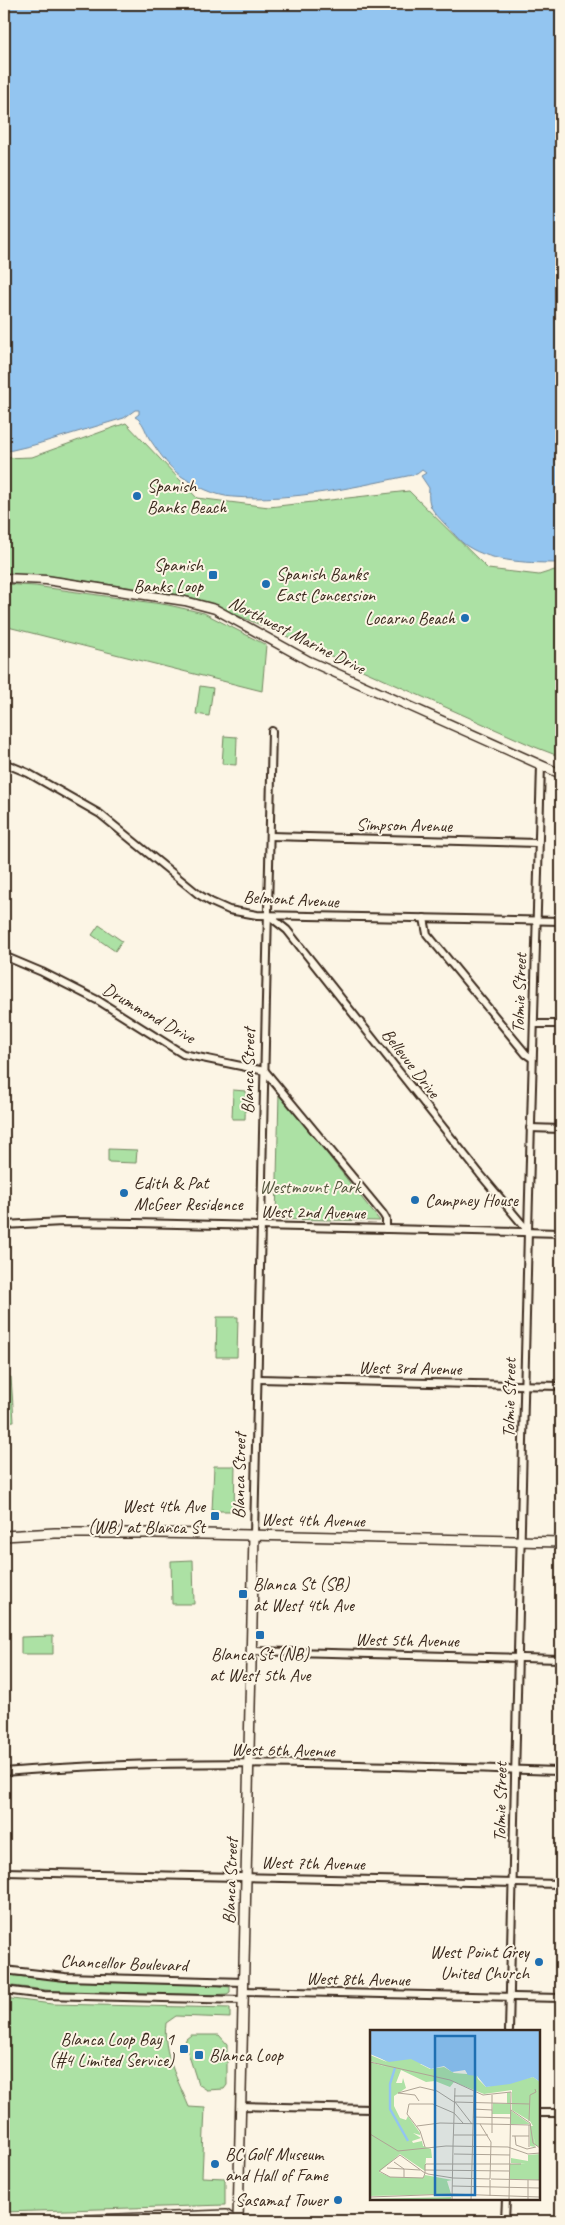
<svg xmlns="http://www.w3.org/2000/svg" width="565" height="2225" viewBox="0 0 565 2225" font-family="Caveat,sans-serif">
  <style>
    .green { fill: #ace1a4; stroke: #748661 }
    .water { fill: #93c5f0; stroke: #70879c }
    .lines { fill: none; stroke-linecap: round; stroke-linejoin: round }
    .minor-casing { stroke: #3b2a1e; stroke-width: 10 }
    .tertiary-casing { stroke: #3b2a1e; stroke-width: 11 }
    .secondary-casing { stroke: #3b2a1e; stroke-width: 12 }
    .minor { stroke: #fcf5e5; stroke-width: 6 }
    .tertiary { stroke: #fcf5e5; stroke-width: 8 }
    .secondary { stroke: #fcf5e5; stroke-width: 9 }
    .poi-dot { fill: #1f6fb2; stroke: #fcf5e5; stroke-width: 2 }
    .labels { text-anchor: middle; stroke-width: 4; stroke-linejoin: round; paint-order: stroke }
    .poi-label { font-size: 18px; fill: #3b2a1e; stroke: #fcf5e5; text-anchor: start }
    .street-label { font-size: 18px; fill: #3b2a1e; stroke: #fcf5e5 }
    .park-label { font-size: 18px; fill: #575840; stroke: #fcf5e5 }
    .inset-river { fill: none; stroke: #93c5f0; stroke-width: 2.5 }
    .inset-road { fill: none; stroke: #afa495; stroke-width: 1 }
    .view { fill: #1f6fb2; fill-opacity: 0.15; stroke: #1f6fb2; stroke-width: 2.5 }
    .inset-edge { fill: none; stroke: #3b2a1e; stroke-width: 2.5 }
  </style>
  <rect width="100%" height="100%" fill="#fcf5e5"/>
  <filter id="ink" filterUnits="userSpaceOnUse"><feTurbulence type="fractalNoise" baseFrequency=".02" numOctaves="2"/><feDisplacementMap in="SourceGraphic" scale="10" xChannelSelector="R" yChannelSelector="G"/><feConvolveMatrix kernelMatrix="1 2 1 2 8 2 1 2 1" color-interpolation-filters="sRGB"/></filter>
  <g filter="url(#ink)">
    <!-- green -->
    <g class="green">
      <polygon points="126,423 197,498 269,507 409,491 488,569 539,575 561,568 561,757 535,747 268,628 200,600 176,594 51,576 4,574 4,458 32,457"/>
      <polygon points="4,584 35,586 168,605 204,613 266,645 262,691 4,626"/>
      <polygon points="200,686 213,688 209,716 196,714"/>
      <polygon points="224,736 237,737 236,765 222,764"/>
      <polygon points="99,925 122,941 115,951 92,935"/>
      <polygon points="233,1090 246,1091 245,1119 232,1119"/>
      <polygon points="279,1093 380,1221 276,1219"/>
      <polygon points="108,1149 137,1150 136,1163 108,1162"/>
      <polygon points="217,1317 238,1317 237,1357 216,1357"/>
      <polygon points="11,1377 14,1421 4,1422 4,1378"/>
      <polygon points="214,1466 235,1466 234,1511 212,1511"/>
      <polygon points="193,1560 194,1604 172,1604 171,1561"/>
      <polygon points="53,1636 53,1654 21,1654 21,1637"/>
      <path d="M4,1974C78,1987 155,1976 230,1987V1992L227,1994L211,1995L55,1991L4,1985Z"/>
      <path d="M4,1998L52,2004L230,2008V2018L176,2016L166,2023C162,2053 178,2080 189,2107L205,2108L202,2177L225,2178V2205L4,2212Z"/>
      <polygon points="191,2035 219,2035 227,2044 227,2085 224,2089 207,2090 198,2084 185,2043 186,2039"/>
    </g>
    <!-- water -->
    <path class="water" d="M4,4H561V563C532,563 493,563 467,546C459,541 452,531 445,524C433,511 427,507 429,488L421,476L426,473L422,470L417,474C359,486 292,502 233,497C215,496 196,486 181,476C168,467 158,451 149,438C145,430 143,421 135,417L139,414V410H135L124,418L34,445L4,452Z"/>
    <g class="lines">
      <!-- minor casing -->
      <g class="minor-casing">
        <g id="minor">
          <polyline points="4,763 28,773 100,814 198,894 211,902 229,910 257,915 561,921"/>
          <polyline points="270,836 537,843"/>
          <polyline points="268,915 287,930 480,1174 528,1231"/>
          <polyline points="424,918 427,934 526,1054 532,1058"/>
          <polyline points="4,956 42,972 99,1001 183,1054 265,1071 383,1214 386,1219 386,1229"/>
          <polyline points="534,1024 561,1024"/>
          <polyline points="530,1128 561,1129"/>
          <polyline points="4,1225 63,1222 135,1223 561,1233"/>
          <polyline points="258,1379 561,1386"/>
          <polyline points="254,1535 272,731"/>
          <polyline points="253,1651 561,1659"/>
          <path d="M4,1772C189,1756 376,1766 561,1771"/>
          <polyline points="4,1872 561,1884"/>
          <polyline points="4,1970 65,1977 244,1982"/>
          <polyline points="4,1990 44,1995 243,2000"/>
          <polyline points="244,1991 561,1998"/>
          <polyline points="509,2031 528,1231 541,765"/>
          <polyline points="241,2106 371,2109"/>
          <polyline points="539,2113 561,2113"/>
          <polyline points="505,2221 506,2199"/>
        </g>
      </g>
      <!-- tertiary casing -->
      <g class="tertiary-casing">
        <polyline id="tertiary" points="4,578 46,580 185,601 215,609 309,661 561,774"/>
      </g>
      <!-- secondary casing -->
      <g class="secondary-casing">
        <g id="secondary">
          <polyline points="4,1536 55,1533 156,1533 561,1542"/>
          <polyline points="66,2221 226,2215 234,2221"/>
          <polyline points="238,2221 254,1535"/>
        </g>
      </g>
      <!-- minor -->
      <use href="#minor" class="minor"/>
      <!-- tertiary -->
      <use href="#tertiary" class="tertiary"/>
      <!-- secondary -->
      <use href="#secondary" class="secondary"/>
    </g>
  </g>
  <!-- markers -->
  <g class="poi-dot">
    <circle cx="137" cy="496" r="5"/>
    <rect x="208" y="570" width="10" height="10" rx="2.5"/>
    <circle cx="266" cy="584" r="5"/>
    <circle cx="465" cy="618" r="5"/>
    <circle cx="124" cy="1193" r="5"/>
    <circle cx="415" cy="1200" r="5"/>
    <rect x="210" y="1511" width="10" height="10" rx="2.5"/>
    <rect x="238" y="1589" width="10" height="10" rx="2.5"/>
    <rect x="255" y="1630" width="10" height="10" rx="2.5"/>
    <circle cx="539" cy="1962" r="5"/>
    <rect x="179" y="2044" width="10" height="10" rx="2.5"/>
    <rect x="194" y="2050" width="10" height="10" rx="2.5"/>
    <circle cx="215" cy="2164" r="5"/>
    <circle cx="338" cy="2200" r="5"/>
  </g>
  <g class="labels">
    <!-- poi labels -->
    <g class="poi-label">
      <text x="147" y="492">Spanish<tspan x="147" dy="21">Banks Beach</tspan></text>
      <text x="203" y="571" text-anchor="end">Spanish<tspan x="203" dy="21">Banks Loop</tspan></text>
      <text x="276" y="580">Spanish Banks<tspan x="276" dy="21">East Concession</tspan></text>
      <text x="455" y="624" text-anchor="end">Locarno Beach</text>
      <text x="134" y="1189">Edith &amp; Pat<tspan x="134" dy="21">McGeer Residence</tspan></text>
      <text x="425" y="1206">Campney House</text>
      <text x="205" y="1512" text-anchor="end">West 4th Ave<tspan x="205" dy="21">(WB) at Blanca St</tspan></text>
      <text x="253" y="1590">Blanca St (SB)<tspan x="253" dy="21">at West 4th Ave</tspan></text>
      <text x="260" y="1660" text-anchor="middle">Blanca St (NB)<tspan x="260" dy="21">at West 5th Ave</tspan></text>
      <text x="529" y="1958" text-anchor="end">West Point Grey<tspan x="529" dy="21">United Church</tspan></text>
      <text x="174" y="2045" text-anchor="end">Blanca Loop Bay 1<tspan x="174" dy="21">(#4 Limited Service)</tspan></text>
      <text x="209" y="2061">Blanca Loop</text>
      <text x="225" y="2160">BC Golf Museum<tspan x="225" dy="21">and Hall of Fame</tspan></text>
      <text x="328" y="2206" text-anchor="end">Sasamat Tower</text>
    </g>
    <!-- street labels -->
    <g class="street-label">
      <text transform="translate(297 635) rotate(27)" y="6">Northwest Marine Drive</text>
      <text transform="translate(404 825) rotate(1)" y="6">Simpson Avenue</text>
      <text transform="translate(291 899) rotate(3)" y="6">Belmont Avenue</text>
      <text transform="translate(519 993) rotate(-88)" y="6">Tolmie Street</text>
      <text transform="translate(149 1013) rotate(30)" y="6">Drummond Drive</text>
      <text transform="translate(411 1063) rotate(52)" y="6">Bellevue Drive</text>
      <text transform="translate(248 1071) rotate(-89)" y="6">Blanca Street</text>
      <text transform="translate(313 1212) rotate(1)" y="6">West 2nd Avenue</text>
      <text transform="translate(410 1368) rotate(1)" y="6">West 3rd Avenue</text>
      <text transform="translate(509 1398) rotate(-89)" y="6">Tolmie Street</text>
      <text transform="translate(239 1476) rotate(-89)" y="6">Blanca Street</text>
      <text transform="translate(313 1520) rotate(1)" y="6">West 4th Avenue</text>
      <text transform="translate(407 1640) rotate(1)" y="6">West 5th Avenue</text>
      <text transform="translate(283 1750) rotate(1)" y="6">West 6th Avenue</text>
      <text transform="translate(500 1802) rotate(-89)" y="6">Tolmie Street</text>
      <text transform="translate(313 1863) rotate(1)" y="6">West 7th Avenue</text>
      <text transform="translate(230 1881) rotate(-88)" y="6">Blanca Street</text>
      <text transform="translate(124 1963) rotate(2)" y="6">Chancellor Boulevard</text>
      <text transform="translate(358 1979) rotate(1)" y="6">West 8th Avenue</text>
    </g>
    <!-- park labels -->
    <g class="park-label">
      <text x="310" y="1193">Westmount Park</text>
    </g>
  </g>
  <!-- overview -->
  <g transform="translate(370 2030)">
    <rect width="170" height="170" fill="#fcf5e5"/>
    <path d="M0,21L75,35L50,34L60,39L74,37L84,43L97,44L103,35L108,49L116,57L163,47L170,52V117L165,115L163,102L165,117L160,116V96H163L160,91L142,80V60L114,64L84,52L80,57L65,51L56,52L31,40L26,53H32L33,48L36,58L24,66V76L30,88L36,90L38,86L50,103V105L43,103L51,108L42,111L43,113L52,111L53,116L61,119L62,128H56L55,141L30,124L9,142L20,147L53,148L55,145L82,150L77,151L81,164L0,166V32L17,37L0,31V25L17,32ZM140,62V80L160,94H141V84H122L123,73L137,74V63ZM170,124V150L140,149V134H156L141,133V128L158,131V125ZM81,167V170H0V169Z" fill="#ace1a4"/>
    <path d="M0,0H170V52L163,47L140,54L116,57L107,46L98,45L95,40L82,42L74,36L61,39L41,29L19,32L0,24Z" fill="#93c5f0"/>
    <path class="inset-river" d="M25,38L20,54V79L38,111"/>
    <path class="inset-road" d="M0,32L80,50L113,65L141,62L139,170M28,63L50,57L67,61L84,72L160,74M28,63L45,65L49,71M84,66H103M85,72L102,94M103,79L122,80M141,80L160,93L163,113L170,118M103,87L141,88M159,91L160,65L166,62L165,59M110,94L121,112L120,149M159,95V117M47,96L70,93L161,95M122,103V65M0,104L28,121L76,116L138,117L158,124L170,123M84,105H118M142,106H159M145,106L146,115L157,119L166,117M83,116L85,58M55,117L50,101L37,84L39,74H63L84,83L93,93M84,124L140,125M24,132L34,139V147M17,138L50,140M55,140L139,141M83,148L58,144L56,143H55L52,141L30,125L9,141L20,147L53,148L54,146L55,143V135L56,134H151M83,148L120,149M121,149L170,150M82,156L169,158M120,166V150M0,167L81,164L170,167M82,170L83,116M101,170L104,61M158,170V150"/>
    <path class="view" d="M65,6H105V165H65Z"/>
    <rect width="170" height="170" class="inset-edge"/>
  </g>
  <!-- margin -->
  <rect width="565" height="2225" fill="none" stroke="#fcf5e5" stroke-width="20"/>
  <rect x="10" y="10" width="545" height="2205" fill="none" stroke="#3b2a1e" stroke-width="2" filter="url(#ink)"/>
</svg>
